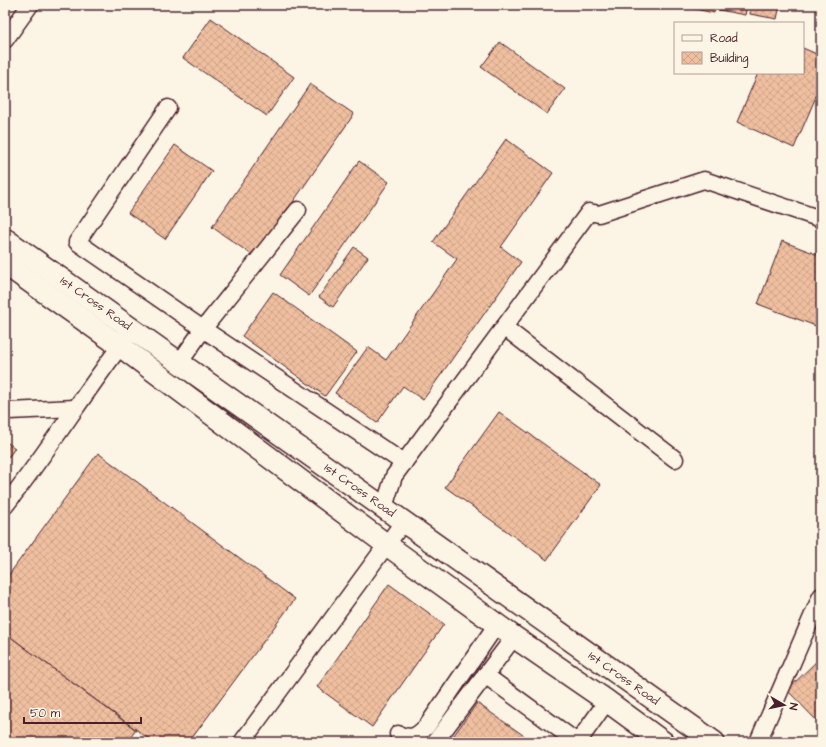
<svg xmlns="http://www.w3.org/2000/svg" width="826" height="747" viewBox="0 0 826 747" font-family="'Architects Daughter',sans-serif">
  <style>
    .building { fill: url(#building-cross-hatch); stroke: #4a1f2b }
    .lines { fill: none; stroke-linecap: round; stroke-linejoin: round }
    .minor-casing { stroke: #4a1f2b; stroke-width: 19 }
    .major-casing { stroke: #4a1f2b; stroke-width: 24 }
    .minor { stroke: #fcf5e5; stroke-width: 16 }
    .major { stroke: #fcf5e5; stroke-width: 21 }
    .labels { text-anchor: middle; stroke-width: 3.5; stroke-linejoin: round; paint-order: stroke }
    .street-label { font-size: 12px; fill: #4a1f2b; stroke: #fcf5e5 }
  </style>
  <defs>
    <pattern id="building-cross-hatch" width="8" height="8" patternUnits="userSpaceOnUse"><rect width="8" height="8" fill="#efbf9f"/><path d="M0 0l8 8M0 8l8-8" fill="none" stroke="#cea489"/></pattern>
  </defs>
  <rect width="100%" height="100%" fill="#fcf5e5"/>
  <filter id="ink" filterUnits="userSpaceOnUse"><feTurbulence type="fractalNoise" baseFrequency=".025" numOctaves="2"/><feDisplacementMap in="SourceGraphic" scale="8" xChannelSelector="R" yChannelSelector="G"/><feConvolveMatrix kernelMatrix="1 2 1 2 8 2 1 2 1" color-interpolation-filters="sRGB"/></filter>
  <g filter="url(#ink)">
    <!-- building -->
    <g class="building">
      <polygon points="690,5 716,5 714,13 690,8"/>
      <polygon points="720,5 747,5 745,15 719,10"/>
      <polygon points="751,5 780,5 777,19 750,14"/>
      <polygon points="211,18 294,77 267,116 183,58"/>
      <polygon points="500,42 565,89 547,114 481,67"/>
      <polygon points="803,48 821,56 821,85 794,148 737,122 758,73 803,73"/>
      <polygon points="310,84 354,114 255,257 212,227"/>
      <polygon points="506,139 553,173 501,247 521,262 423,400 403,386 377,423 335,393 368,347 386,360 457,259 433,242"/>
      <polygon points="175,145 212,171 165,239 128,213"/>
      <polygon points="359,161 389,182 309,296 280,275"/>
      <polygon points="782,241 821,256 821,328 758,304"/>
      <polygon points="354,247 368,257 333,307 319,297"/>
      <polygon points="273,292 357,352 325,396 242,336"/>
      <polygon points="499,412 601,485 547,560 445,487"/>
      <polygon points="5,441 15,448 5,462"/>
      <polygon points="98,453 295,599 189,742 153,742 5,633 5,580"/>
      <polygon points="389,584 444,624 372,727 317,687"/>
      <polygon points="5,633 136,730 127,742 5,742"/>
      <polygon points="821,657 821,725 787,690"/>
      <polygon points="477,703 533,742 449,742"/>
    </g>
    <g class="lines">
      <!-- minor casing -->
      <g class="minor-casing">
        <g id="minor">
          <polyline points="5,40 30,5"/>
          <polyline points="168,108 77,242 203,329 298,210"/>
          <polyline points="504,327 675,459"/>
          <polyline points="180,362 203,329 404,463"/>
          <polyline points="5,408 9,411 75,408"/>
          <path d="M5,506C48,451 85,392 127,337"/>
          <polyline points="384,507 394,476 589,212 599,214 704,180 821,219"/>
          <polyline points="485,675 577,742"/>
          <path d="M398,734C412,740 417,736 427,726L497,624"/>
          <polyline points="242,742 404,521"/>
          <polyline points="435,742 514,637"/>
          <polyline points="578,742 607,701"/>
          <polyline points="758,742 821,596"/>
        </g>
      </g>
      <!-- major casing -->
      <g class="major-casing">
        <g id="major">
          <polyline points="5,239 714,742"/>
          <polyline points="5,264 120,346 387,545 514,637 607,701 663,742"/>
        </g>
      </g>
      <!-- minor -->
      <use href="#minor" class="minor"/>
      <!-- major -->
      <use href="#major" class="major"/>
    </g>
  </g>
  <g class="labels">
    <!-- street labels -->
    <g class="street-label">
      <text transform="translate(96 303) rotate(35)" y="4">1st Cross Road</text>
      <text transform="translate(360 490) rotate(35)" y="4">1st Cross Road</text>
      <text transform="translate(624 678) rotate(35)" y="4">1st Cross Road</text>
    </g>
  </g>
  <!-- margin -->
  <rect width="826" height="747" fill="none" stroke="#fcf5e5" stroke-width="20"/>
  <rect x="10" y="10" width="806" height="727" fill="none" stroke="#4a1f2b" stroke-width="1.5" filter="url(#ink)"/>
  <!-- legend -->
  <rect x="674" y="22" width="130" height="52" fill="#fcf5e5" stroke="#b59f9b"/>
  <rect x="682" y="35" width="20" height="6" fill="#fcf5e5" stroke="#b59f9b"/>
  <text x="710" y="42" font-size="12" fill="#4a1f2b">Road</text>
  <rect x="682" y="52" width="20" height="12" fill="url(#building-cross-hatch)" stroke="#b59f9b"/>
  <text x="710" y="62" font-size="12" fill="#4a1f2b">Building</text>
  <!-- north arrow -->
  <g transform="translate(784 705) rotate(99)" stroke="#fcf5e5" stroke-width="3" paint-order="stroke">
  <path d="M0-3L7 15L0 10L-7 15Z" fill="#4a1f2b"/>
  <text y="-6" font-size="11" font-weight="bold" text-anchor="middle" fill="#4a1f2b">N</text>
  </g>
  <!-- scale -->
  <path d="M24 717v6h117v-6" fill="none" stroke="#4a1f2b" stroke-width="2"/>
  <text x="30" y="717" font-size="12" fill="#4a1f2b" stroke="#fcf5e5" stroke-width="3" paint-order="stroke">50 m</text>
</svg>
